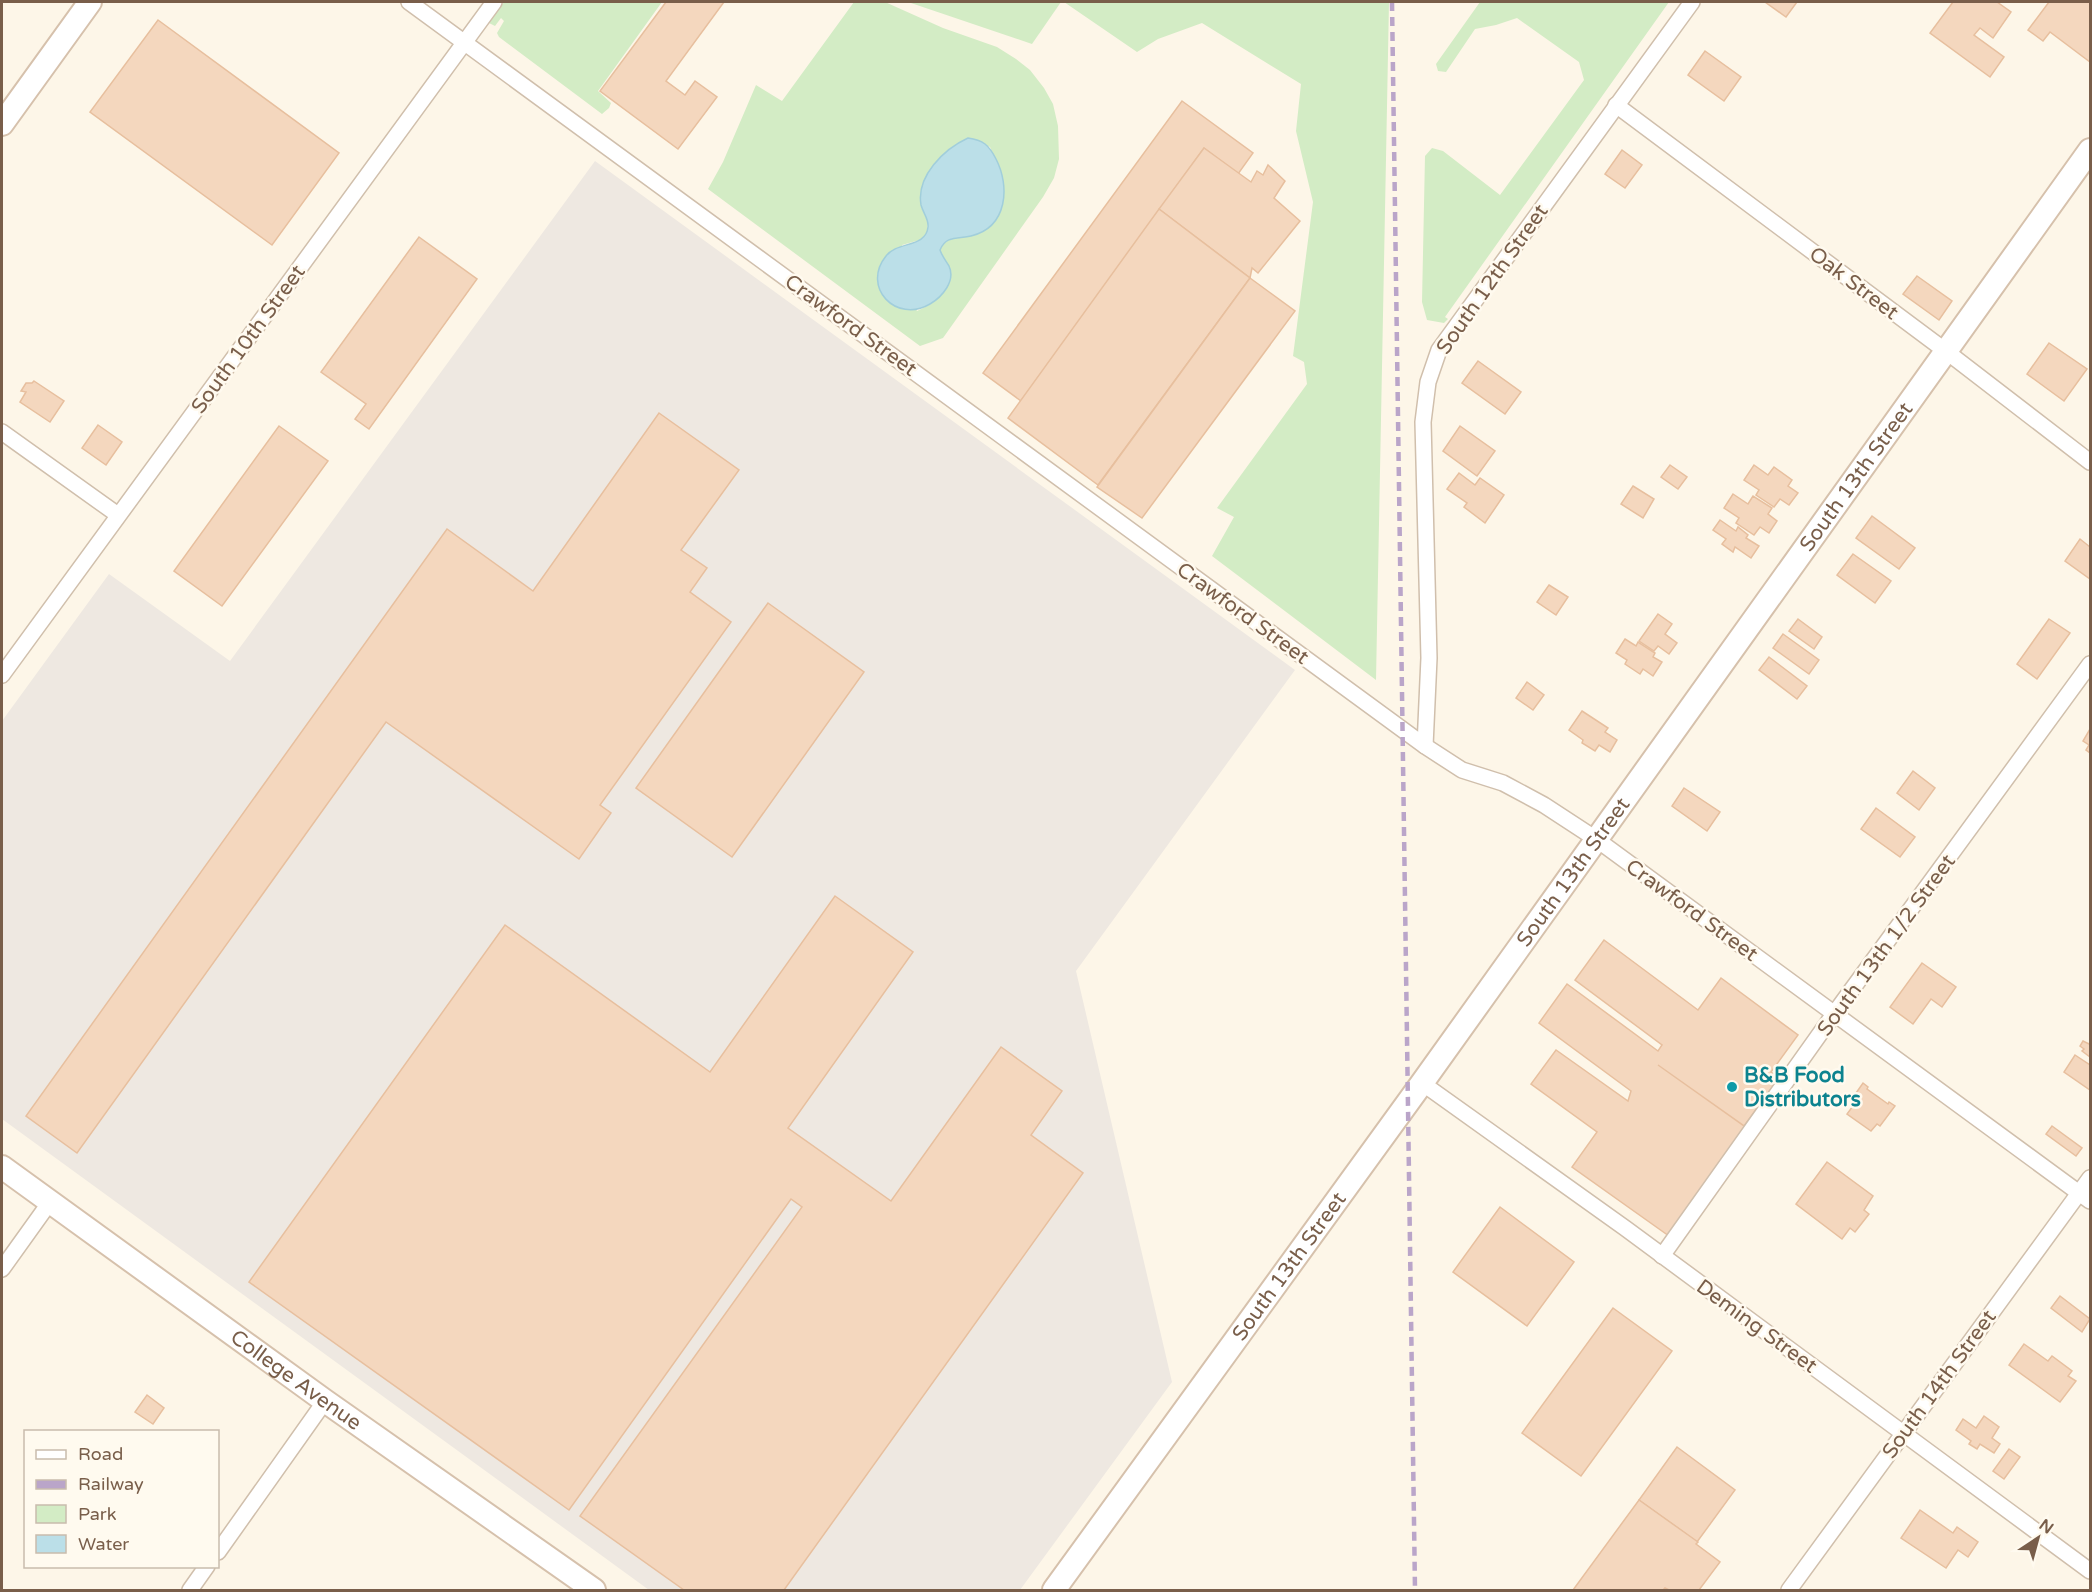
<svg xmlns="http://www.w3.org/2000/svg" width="2092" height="1592" viewBox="0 0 2092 1592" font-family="'Varela Round',sans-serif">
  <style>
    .industrial { fill: #eee8e1 }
    .green { fill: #d3ecc5; fill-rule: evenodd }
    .water { fill: #bbdfe8; stroke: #a1cedb; stroke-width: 1.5 }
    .building { fill: #f4d7be; stroke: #e7bf9e; stroke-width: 1.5 }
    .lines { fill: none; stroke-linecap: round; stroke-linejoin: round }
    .street-casing { stroke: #d0bfac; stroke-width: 18 }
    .secondary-casing { stroke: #d6c1ac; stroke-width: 26 }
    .street { stroke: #fff; stroke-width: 15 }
    .secondary { stroke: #fff; stroke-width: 22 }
    .rail { stroke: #baa5c9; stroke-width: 4.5; stroke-dasharray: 9 6; stroke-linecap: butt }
    .culture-dot { fill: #0f9aa8; stroke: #fffaef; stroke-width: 2 }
    .labels { text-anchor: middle; stroke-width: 5; stroke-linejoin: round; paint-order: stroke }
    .street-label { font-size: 21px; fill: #795e4a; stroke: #fffaef }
    .culture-label { font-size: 21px; font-weight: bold; fill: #0d838f; stroke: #fffaef; text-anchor: start }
  </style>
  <rect width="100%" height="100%" fill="#fdf6e8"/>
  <!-- industrial -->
  <polygon class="industrial" points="595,161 1295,670 1076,971 1172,1382 1020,1590 649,1590 2,1119 2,721 109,574 230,661"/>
  <!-- green -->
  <g class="green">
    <polygon points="504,2 662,2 598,91 611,103 609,108 602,114 499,37 497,33 504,21 501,18 495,26 489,23"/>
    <path d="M854,2H885L943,28L997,47L1016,59L1030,70L1044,88L1053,104L1058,126L1059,159L1054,178L1043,197L943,338L920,346L708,189L723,162L756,85L782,101ZM968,138L990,147L1002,174L971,236C958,237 946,237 940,250L944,261L931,304L917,311L902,245L923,239L927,232L928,222L921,207L927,174L949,149Z"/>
    <polygon points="908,2 1061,2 1032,44"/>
    <polygon points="1064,2 1389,2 1376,680 1212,556 1234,517 1217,508 1307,384 1304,362 1293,356 1313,202 1296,131 1301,84 1202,23 1158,39 1137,52"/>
    <polygon points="1480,2 1669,2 1445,317 1448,319 1444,323 1427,320 1422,302 1425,156 1432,148 1443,151 1500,195 1584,80 1579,62 1517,18 1496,25 1475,29 1446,72 1438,71 1436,64"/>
  </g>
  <!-- water -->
  <path class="water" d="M968,138C983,140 989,145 996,159C1010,186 1008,227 971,236C958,239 946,235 940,250C942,256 946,261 949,266C956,281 942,297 930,304C896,324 861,287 886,256C897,241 926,248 928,227C929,219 923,213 921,205C916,176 944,149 968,138Z"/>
  <!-- building -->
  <g class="building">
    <polygon points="666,2 724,2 666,81 685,95 695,81 717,97 678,149 600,91"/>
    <polygon points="1765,2 1797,2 1786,17"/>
    <polygon points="1953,2 1997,2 2011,12 1993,38 1980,28 1974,35 2004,57 1990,77 1930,33"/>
    <polygon points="2049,2 2090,2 2090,62 2050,32 2043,41 2028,30"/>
    <polygon points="158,20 339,153 272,245 90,112"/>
    <polygon points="1705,51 1741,77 1724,101 1688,75"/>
    <polygon points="1182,101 1253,153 1238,174 1204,148 1021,401 983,373"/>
    <polygon points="1204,148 1251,182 1257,171 1263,175 1268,165 1285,181 1274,198 1300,221 1258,273 1252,268 1250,278 1159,209"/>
    <polygon points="1622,150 1642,165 1625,188 1605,174"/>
    <polygon points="1159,209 1250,278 1098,485 1008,418"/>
    <polygon points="419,237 477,279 369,429 355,419 366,404 321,372"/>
    <polygon points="1917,276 1952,301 1939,320 1903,294"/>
    <polygon points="1250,278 1295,311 1142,518 1097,487"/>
    <polygon points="2049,343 2087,369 2064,401 2027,374"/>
    <polygon points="1478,361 1521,392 1505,414 1462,383"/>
    <polygon points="34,381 64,401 50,422 20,402 26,392 21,391 26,383 32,383"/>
    <polygon points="659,413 739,470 681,550 707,568 690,592 731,622 600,805 611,813 579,859 386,722 77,1153 26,1116 447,529 533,591"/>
    <polygon points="98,425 122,442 106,465 82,448"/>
    <polygon points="279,426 328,461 222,606 174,571"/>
    <polygon points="1460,426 1495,451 1477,476 1443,451"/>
    <polygon points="1670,465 1687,477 1678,489 1661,477"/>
    <polygon points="1754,465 1768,475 1774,467 1792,480 1788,486 1798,493 1789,505 1780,499 1774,507 1756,495 1759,490 1744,480"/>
    <polygon points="1459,473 1475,485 1480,478 1504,495 1485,523 1464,507 1467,503 1447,489"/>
    <polygon points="1633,486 1654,499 1643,518 1621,504"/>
    <polygon points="1733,494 1748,504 1753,496 1772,508 1768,514 1777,521 1769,533 1760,527 1754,535 1736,523 1739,518 1724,508"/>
    <polygon points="1872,516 1915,548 1899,569 1856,538"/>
    <polygon points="1720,520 1736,531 1738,527 1748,535 1746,538 1759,546 1751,558 1735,547 1733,552 1722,544 1726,539 1713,530"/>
    <polygon points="2080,539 2090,547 2090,579 2065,561"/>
    <polygon points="1853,554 1891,581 1875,603 1837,575"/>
    <polygon points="1549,585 1568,597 1556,615 1537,602"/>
    <polygon points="768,603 864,672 732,857 636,788"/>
    <polygon points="1658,614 1672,624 1665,634 1677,643 1669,654 1658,646 1654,651 1639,641"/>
    <polygon points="1798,619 1822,637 1814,649 1789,631"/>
    <polygon points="2049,619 2070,633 2037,679 2017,664"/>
    <polygon points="1783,634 1819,660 1809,674 1773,648"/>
    <polygon points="1625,639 1636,646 1638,642 1655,653 1653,657 1662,662 1653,676 1643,669 1640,674 1625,664 1627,660 1616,653"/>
    <polygon points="1769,657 1807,686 1797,699 1759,670"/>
    <polygon points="1527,682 1544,695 1533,710 1516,698"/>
    <polygon points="1582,711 1608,728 1605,732 1617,740 1610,752 1599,745 1595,751 1582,743 1583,740 1569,730"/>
    <polygon points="2090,729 2090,753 2086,750 2089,745 2083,741"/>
    <polygon points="1913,771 1935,788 1919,810 1897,793"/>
    <polygon points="1684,788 1720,812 1707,831 1672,806"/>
    <polygon points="1876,808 1915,837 1900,857 1861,829"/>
    <polygon points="835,896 913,952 788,1128 891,1201 1001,1047 1062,1091 1031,1135 1083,1173 784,1590 684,1590 580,1516 802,1207 791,1199 569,1510 249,1282 505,925 710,1072"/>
    <polygon points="1604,940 1698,1010 1721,978 1798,1035 1771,1072 1779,1078 1744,1126 1658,1065 1747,1128 1669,1236 1572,1167 1597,1132 1531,1084 1556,1050 1628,1101 1631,1091 1539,1023 1567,984 1658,1051 1662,1045 1575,980"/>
    <polygon points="1922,963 1956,987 1942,1007 1931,999 1913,1024 1890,1007"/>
    <polygon points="2083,1041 2089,1044 2090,1042 2090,1057 2082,1051 2084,1049 2080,1046"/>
    <polygon points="2075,1055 2090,1065 2090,1090 2064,1072"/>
    <polygon points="1863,1083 1868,1087 1867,1089 1888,1104 1889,1102 1895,1106 1880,1126 1877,1124 1871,1131 1847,1114 1853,1106 1850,1105 1858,1094 1856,1093"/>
    <polygon points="2052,1126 2082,1148 2076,1156 2046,1134"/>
    <polygon points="1827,1162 1873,1196 1864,1210 1869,1214 1855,1232 1850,1228 1842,1239 1796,1204"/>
    <polygon points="1500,1207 1574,1262 1527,1326 1453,1272"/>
    <polygon points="2060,1296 2090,1319 2082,1332 2051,1308"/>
    <polygon points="1613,1308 1672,1351 1581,1476 1522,1433"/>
    <polygon points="2024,1344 2048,1361 2052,1356 2072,1371 2068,1376 2076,1381 2060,1402 2009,1365"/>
    <polygon points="147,1395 164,1408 153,1424 135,1412"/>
    <polygon points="1984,1416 1999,1427 1992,1438 2000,1444 1994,1453 1980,1444 1977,1449 1969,1444 1971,1441 1956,1430 1963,1419 1976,1428"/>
    <polygon points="1677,1447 1735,1490 1697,1542 1639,1500"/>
    <polygon points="2009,1449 2020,1457 2004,1479 1993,1471"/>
    <polygon points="1639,1500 1698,1542 1696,1544 1720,1562 1699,1590 1669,1590 1665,1588 1663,1590 1573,1590"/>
    <polygon points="1920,1510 1953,1533 1957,1527 1978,1542 1968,1557 1958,1550 1946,1568 1901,1538"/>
  </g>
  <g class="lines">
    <!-- street casing -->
    <g class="street-casing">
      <g id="street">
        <polyline points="409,2 1425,746 1462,770 1503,783 1544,805 1596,839 2090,1201"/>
        <polyline points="1616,105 1947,352 2090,462"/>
        <polyline points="2,432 118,515"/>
        <polyline points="2,675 494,2"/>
        <polyline points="1425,746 1429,658 1423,422 1428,382 1439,350 1692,2"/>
        <polyline points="1422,1083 1625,1228 2090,1571"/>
        <polyline points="1662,1256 1834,1014 2090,664"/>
        <polyline points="2,1269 50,1202"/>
        <polyline points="218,1552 325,1401"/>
        <polyline points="190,1590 207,1566"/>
        <polyline points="1789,1590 2090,1178"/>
      </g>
    </g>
    <!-- secondary casing -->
    <g class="secondary-casing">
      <g id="secondary">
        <polyline points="2,124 90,2"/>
        <path id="s1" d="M2,1167L325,1401L594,1590"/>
        <path id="s2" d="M1054,1590L1422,1083L2090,150"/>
      </g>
    </g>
    <!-- street -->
    <use href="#street" class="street"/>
    <!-- secondary -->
    <use href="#secondary" class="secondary"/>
    <!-- rail -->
    <polyline class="rail" points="1392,2 1415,1590"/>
  </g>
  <!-- markers -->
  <circle class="culture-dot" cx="1732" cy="1087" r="6"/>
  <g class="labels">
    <!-- street labels -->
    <g class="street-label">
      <text transform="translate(1492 279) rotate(-55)" y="7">South 12th Street</text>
      <text transform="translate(1854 283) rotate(37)" y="7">Oak Street</text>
      <text transform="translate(851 325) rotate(36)" y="7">Crawford Street</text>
      <text transform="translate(248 339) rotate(-54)" y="7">South 10th Street</text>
      <text dy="7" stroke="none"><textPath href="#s2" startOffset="1372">South 13th Street</textPath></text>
      <text transform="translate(1243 613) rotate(36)" y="7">Crawford Street</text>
      <text dy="7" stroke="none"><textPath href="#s2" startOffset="886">South 13th Street</textPath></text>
      <text transform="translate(1692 910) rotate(36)" y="7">Crawford Street</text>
      <text transform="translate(1886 945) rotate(-54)" y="7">South 13th 1/2 Street</text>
      <text dy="7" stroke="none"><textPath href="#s2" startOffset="400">South 13th Street</textPath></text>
      <text transform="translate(1757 1326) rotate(36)" y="7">Deming Street</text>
      <text dy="7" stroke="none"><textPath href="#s1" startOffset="363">College Avenue</textPath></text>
      <text transform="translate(1939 1384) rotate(-54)" y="7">South 14th Street</text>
    </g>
    <!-- culture labels -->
    <g class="culture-label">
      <text x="1744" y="1082">B&amp;B Food<tspan x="1744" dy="24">Distributors</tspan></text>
    </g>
  </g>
  <!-- border -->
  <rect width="2092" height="1592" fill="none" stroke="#795e4a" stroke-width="6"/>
  <!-- legend -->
  <rect x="24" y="1430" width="195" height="138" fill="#fffaef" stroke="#c9bcad" stroke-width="1.5"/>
  <rect x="36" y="1450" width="30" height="9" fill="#ffffff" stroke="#c9bcad" stroke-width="1.5"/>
  <text x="78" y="1460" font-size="18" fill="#795e4a">Road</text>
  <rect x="36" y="1480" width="30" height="9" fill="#baa5c9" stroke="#c9bcad" stroke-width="1.5"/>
  <text x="78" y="1490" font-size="18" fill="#795e4a">Railway</text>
  <rect x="36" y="1505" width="30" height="18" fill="#d3ecc5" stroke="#c9bcad" stroke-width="1.5"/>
  <text x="78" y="1520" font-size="18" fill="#795e4a">Park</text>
  <rect x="36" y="1535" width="30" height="18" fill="#bbdfe8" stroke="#c9bcad" stroke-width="1.5"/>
  <text x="78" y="1550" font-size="18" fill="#795e4a">Water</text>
  <!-- north arrow -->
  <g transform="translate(2038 1538) rotate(36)" stroke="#fffaef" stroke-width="4.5" paint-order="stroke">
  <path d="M0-4.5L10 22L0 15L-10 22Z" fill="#795e4a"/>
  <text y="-9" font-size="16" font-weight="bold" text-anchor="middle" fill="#795e4a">N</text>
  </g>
</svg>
